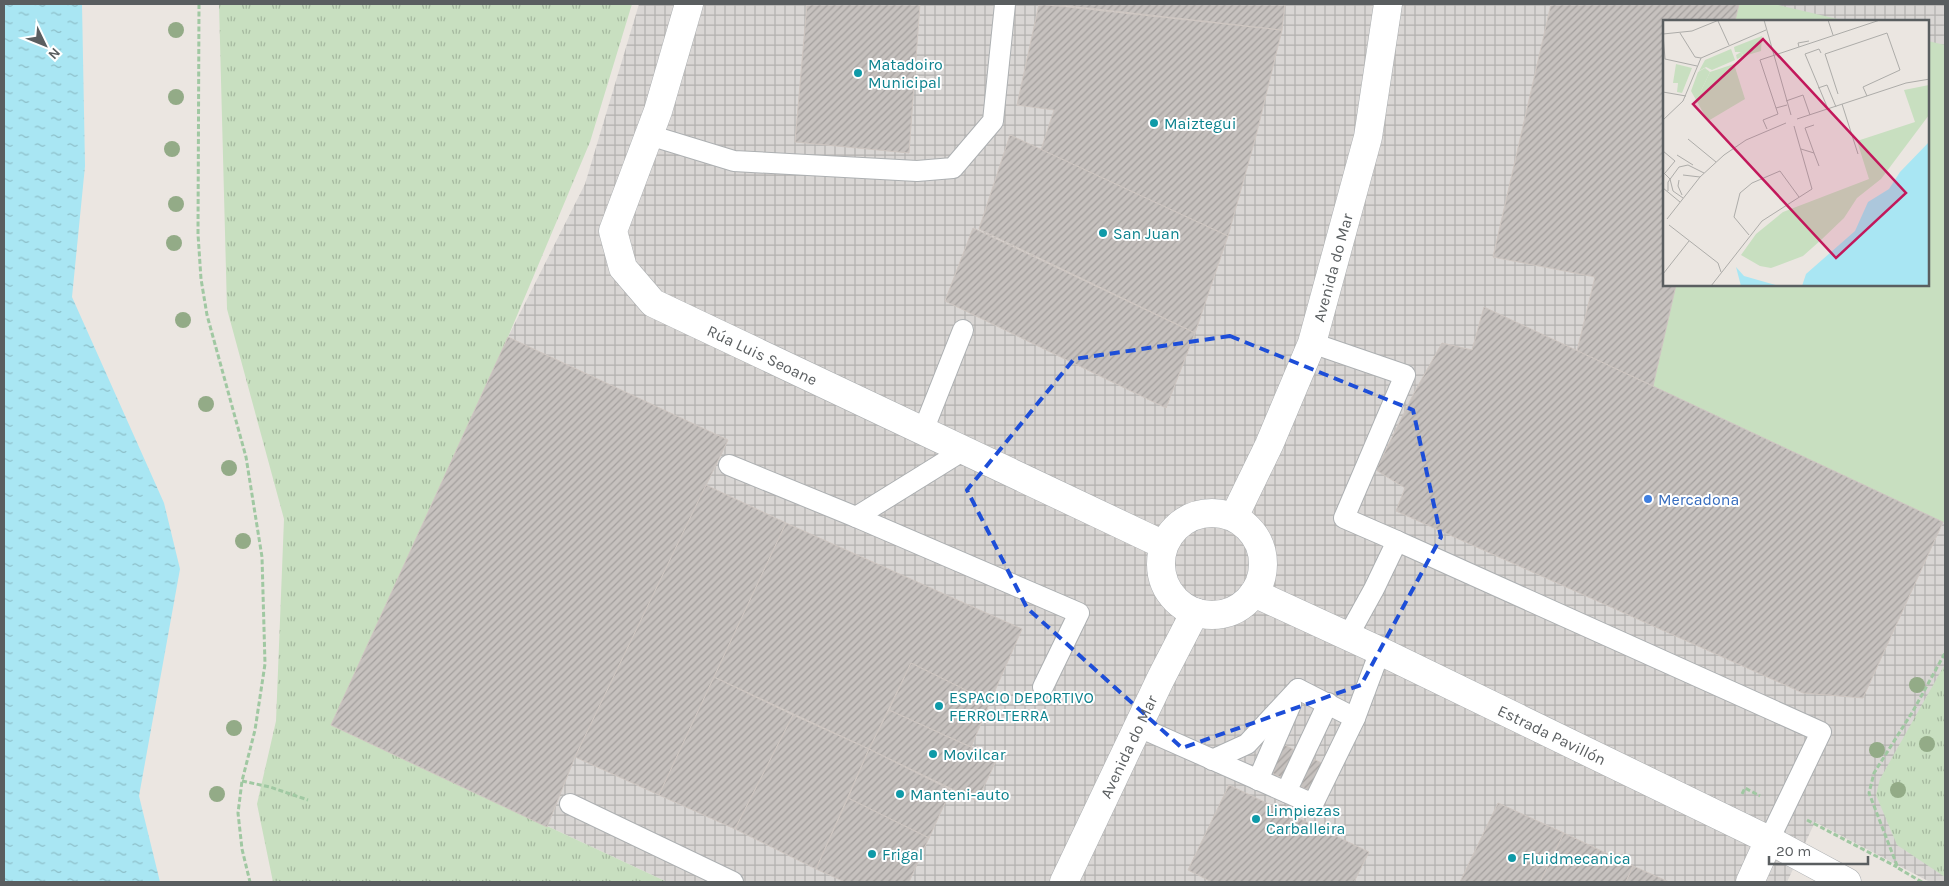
<svg xmlns="http://www.w3.org/2000/svg" width="1949" height="886" viewBox="0 0 1949 886" font-family="Karla,sans-serif">
  <style>
    .industrial { fill: url(#industrial-grid); fill-rule: evenodd }
    .grass { fill: #c8dfc0 }
    .park { fill: url(#park-tufts) }
    .water { fill: url(#water-ripples) }
    .building { fill: url(#building-hatch); stroke: #cec6c1 }
    .lines { fill: none; stroke-linecap: round; stroke-linejoin: round }
    .service-casing { stroke: #adb0b2; stroke-width: 22 }
    .minor-casing { stroke: #adb0b2; stroke-width: 29 }
    .tertiary-casing { stroke: #adb0b2; stroke-width: 29 }
    .path { stroke: #a0c8a2; stroke-width: 3; stroke-dasharray: 5 2.5; stroke-linecap: butt }
    .service { stroke: #fff; stroke-width: 20 }
    .minor { stroke: #fff; stroke-width: 28 }
    .tertiary { stroke: #fff; stroke-width: 28 }
    .tree { fill: #93ab87 }
    .marked { fill: none; stroke: #1d4ed8; stroke-width: 4; stroke-dasharray: 10 6; stroke-linejoin: round }
    .culture-dot { fill: #0f9aa8; stroke: #fff; stroke-width: 2 }
    .shop-dot { fill: #3f7fe0; stroke: #fff; stroke-width: 2 }
    .labels { text-anchor: middle; stroke-width: 4; stroke-linejoin: round; paint-order: stroke }
    .culture-label { font-size: 16px; fill: #0d838f; stroke: #fff; text-anchor: start }
    .street-label { font-size: 16px; fill: #5a5e60; stroke: #fff }
    .shop-label { font-size: 16px; fill: #366cbe; stroke: #fff; text-anchor: start }
    .inset-road { fill: none; stroke: #adaca9; stroke-width: 1 }
    .view { fill: #c2185b; fill-opacity: 0.15; stroke: #c2185b; stroke-width: 2.5 }
    .inset-edge { fill: none; stroke: #5a5e60; stroke-width: 2.5 }
  </style>
  <defs>
    <pattern id="industrial-grid" width="8" height="8" patternUnits="userSpaceOnUse" patternTransform="scale(1.25)"><rect width="8" height="8" fill="#d9d6d4"/><path d="M0 4h8M4 0v8" fill="none" stroke="#b3b1af"/></pattern>
    <pattern id="park-tufts" width="24" height="20" patternUnits="userSpaceOnUse" patternTransform="scale(1.25)"><rect width="24" height="20" fill="#c8dfc0"/><path d="M3 7l-1-3M5 7V3M7 7l1-3M15 17l-1-3M17 17v-4M19 17l1-3" fill="none" stroke="#a5b89f"/></pattern>
    <pattern id="water-ripples" width="26" height="14" patternUnits="userSpaceOnUse" patternTransform="scale(1.25)"><rect width="26" height="14" fill="#a9e6f3"/><path d="M2 4q2-2 4 0t4 0M15 11q2-2 4 0t4 0" fill="none" stroke="#8dbec8"/></pattern>
    <pattern id="building-hatch" width="6" height="6" patternUnits="userSpaceOnUse" patternTransform="scale(1.25)"><rect width="6" height="6" fill="#c6c1be"/><path d="M-1 1l2-2M0 6l6-6M5 7l2-2" fill="none" stroke="#a4a09e"/></pattern>
  </defs>
  <rect width="100%" height="100%" fill="#ebe6e1"/>
  <!-- industrial -->
  <path class="industrial" d="M639,4H1945V882H1930L1815,822L1787,882H664L665,881L331,725L508,337L585,184ZM1664,21H1928V285H1664Z"/>
  <!-- grass -->
  <g class="grass">
    <polygon points="1739,4 1774,4 1846,21 1735,21"/>
    <polygon points="1928,41 1945,45 1945,523 1653,386 1676,285 1928,285"/>
  </g>
  <!-- park -->
  <g class="park">
    <polygon points="219,4 632,4 590,142 508,337 331,725 665,881 664,882 273,882 257,804 276,721 284,519 227,309"/>
    <polygon points="1945,664 1945,877 1897,845 1876,795 1880,779"/>
  </g>
  <!-- water -->
  <polygon class="water" points="4,4 82,4 85,166 72,297 164,503 180,569 139,796 160,882 4,882"/>
  <!-- building -->
  <g class="building">
    <polygon points="807,4 920,4 909,153 795,142"/>
    <polygon points="1039,4 1282,30 1256,136 1228,236 1041,150 1054,110 1017,105"/>
    <polygon points="1052,4 1285,4 1282,30"/>
    <polygon points="1551,4 1739,4 1735,21 1664,21 1664,285 1676,285 1653,386 1577,351 1595,277 1493,257"/>
    <polygon points="1010,135 1228,236 1195,333 979,229"/>
    <polygon points="973,228 1195,333 1166,408 945,301"/>
    <polygon points="1484,307 1943,522 1863,698 1803,693 1396,511 1405,488 1376,470 1414,393 1442,343 1472,350"/>
    <polygon points="508,337 728,440 575,757 547,827 331,725"/>
    <polygon points="706,485 786,523 659,795 575,757"/>
    <polygon points="786,523 1022,629 990,702 911,663 869,749 714,677"/>
    <polygon points="911,663 990,702 971,747 889,710"/>
    <polygon points="714,677 793,715 735,829 659,795"/>
    <polygon points="889,710 997,759 977,801 869,749"/>
    <polygon points="793,715 869,749 816,869 735,829"/>
    <polygon points="1270,738 1336,770 1323,797 1257,766"/>
    <polygon points="869,749 951,790 929,838 848,798"/>
    <polygon points="1229,785 1369,852 1354,882 1212,882 1188,870"/>
    <polygon points="848,798 929,838 909,882 845,882 816,869"/>
    <polygon points="1498,803 1564,833 1540,882 1460,882"/>
    <polygon points="1564,833 1633,866 1626,882 1540,882"/>
    <polygon points="1633,866 1669,882 1626,882"/>
  </g>
  <g class="lines">
    <!-- service casing -->
    <g class="service-casing">
      <g id="service">
        <polyline points="649,135 734,161 917,171 953,168 993,121 1005,4"/>
        <polyline points="1312,343 1405,375 1344,518 1397,541"/>
        <polyline points="923,431 963,330"/>
        <polyline points="729,465 856,517 964,450"/>
        <polyline points="856,517 1079,613 1043,687"/>
        <polyline points="1348,636 1374,589 1397,541 1821,732 1769,840"/>
        <polyline points="1298,689 1355,718"/>
        <polyline points="1139,727 1313,804 1355,718 1380,651"/>
        <polyline points="1212,760 1247,744 1298,689"/>
        <polyline points="1258,780 1291,704"/>
        <polyline points="1286,792 1328,703"/>
        <polyline points="570,804 733,882"/>
      </g>
    </g>
    <!-- minor casing -->
    <g class="minor-casing">
      <g id="minor">
        <path id="s1" d="M689,4L658,111L613,231L623,268L653,303L1164,545"/>
        <polyline points="1750,882 1769,840"/>
      </g>
    </g>
    <!-- tertiary casing -->
    <g class="tertiary-casing">
      <g id="tertiary">
        <circle cx="1212" cy="564" r="51"/>
        <path id="s2" d="M1234,517L1269,445L1312,343L1368,137L1388,4"/>
        <path id="s3" d="M1254,593L1380,651L1769,840L1847,882"/>
        <path id="s4" d="M1064,882L1161,678L1195,612"/>
      </g>
    </g>
    <!-- path -->
    <g class="path">
      <polyline points="199,4 198,234 201,279 207,315 246,457 262,557 265,664 255,730 242,781 238,813 242,849 250,882"/>
      <polyline points="242,781 270,787 308,800"/>
      <polyline points="1742,794 1745,788 1760,796"/>
      <polyline points="1807,820 1897,867"/>
      <polyline points="1922,882 1898,868 1869,793 1874,773 1913,711 1945,653"/>
    </g>
    <!-- service -->
    <use href="#service" class="service"/>
    <!-- minor -->
    <use href="#minor" class="minor"/>
    <!-- tertiary -->
    <use href="#tertiary" class="tertiary"/>
  </g>
  <!-- trees -->
  <g class="tree">
    <circle cx="176" cy="30" r="8"/>
    <circle cx="176" cy="97" r="8"/>
    <circle cx="172" cy="149" r="8"/>
    <circle cx="176" cy="204" r="8"/>
    <circle cx="174" cy="243" r="8"/>
    <circle cx="183" cy="320" r="8"/>
    <circle cx="206" cy="404" r="8"/>
    <circle cx="229" cy="468" r="8"/>
    <circle cx="243" cy="541" r="8"/>
    <circle cx="1917" cy="685" r="8"/>
    <circle cx="234" cy="728" r="8"/>
    <circle cx="1927" cy="744" r="8"/>
    <circle cx="1877" cy="750" r="8"/>
    <circle cx="1898" cy="790" r="8"/>
    <circle cx="217" cy="794" r="8"/>
  </g>
  <!-- marked area -->
  <path class="marked" d="M1230,336L1413,410L1441,537L1361,685L1182,748L1027,608L967,490L1074,359Z"/>
  <!-- markers -->
  <g class="culture-dot">
    <circle cx="858" cy="73" r="5"/>
    <circle cx="1154" cy="123" r="5"/>
    <circle cx="1103" cy="233" r="5"/>
    <circle cx="939" cy="706" r="5"/>
    <circle cx="933" cy="754" r="5"/>
    <circle cx="900" cy="794" r="5"/>
    <circle cx="1256" cy="819" r="5"/>
    <circle cx="872" cy="854" r="5"/>
    <circle cx="1512" cy="858" r="5"/>
  </g>
  <circle class="shop-dot" cx="1648" cy="499" r="5"/>
  <g class="labels">
    <!-- culture labels -->
    <g class="culture-label">
      <text x="868" y="70">Matadoiro<tspan x="868" dy="18">Municipal</tspan></text>
      <text x="1164" y="129">Maiztegui</text>
      <text x="1113" y="239">San Juan</text>
      <text x="949" y="703">ESPACIO DEPORTIVO<tspan x="949" dy="18">FERROLTERRA</tspan></text>
      <text x="943" y="760">Movilcar</text>
      <text x="910" y="800">Manteni-auto</text>
      <text x="1266" y="816">Limpiezas<tspan x="1266" dy="18">Carballeira</tspan></text>
      <text x="882" y="860">Frigal</text>
      <text x="1522" y="864">Fluidmecanica</text>
    </g>
    <!-- street labels -->
    <g class="street-label">
      <text dy="6" stroke="none"><textPath href="#s2" startOffset="269">Avenida do Mar</textPath></text>
      <text dy="6" stroke="none"><textPath href="#s1" startOffset="445">Rúa Luis Seoane</textPath></text>
      <text dy="6" stroke="none"><textPath href="#s3" startOffset="330">Estrada Pavillón</textPath></text>
      <text dy="6" stroke="none"><textPath href="#s4" startOffset="150">Avenida do Mar</textPath></text>
    </g>
    <!-- shop labels -->
    <g class="shop-label">
      <text x="1658" y="505">Mercadona</text>
    </g>
  </g>
  <!-- overview -->
  <g transform="translate(1663 20)">
    <rect width="266" height="266" fill="#ebe6e1"/>
    <path d="M13,44L29,48L19,73L14,72L15,63H10ZM71,44L82,79L45,101L28,71H38L47,52Z" fill="#c8dfc0"/>
    <path d="M99,16L98,31L81,36L78,33L80,36L74,39L73,35L78,32H72L71,27ZM68,29L72,40L49,50L43,47L36,51L42,40ZM42,48L47,52L38,71H28L35,52ZM266,65V95L218,159L194,178L181,198L158,220L140,236L108,248L97,246L78,235L93,214L120,192L206,159L194,121L252,102L241,70Z" fill="#c8dfc0"/>
    <path d="M266,122V266H139L143,254L192,211L205,182L226,169L237,152ZM73,247L81,256L116,266H78Z" fill="#a9e6f3"/>
    <path class="inset-road" d="M101,0L128,95M165,0L170,15M55,1L66,25M17,13L32,37L38,38M0,14L29,11L56,0M0,14L2,39L34,46M136,27L135,23L146,21M158,33L156,29L142,34L165,89M155,68L164,65L173,87M0,72L23,76M175,74L162,34L224,13L237,50L200,67L204,76M123,81L140,75L147,95M179,84L195,134M124,85L113,88L97,40L217,0M134,99L243,63L267,59M0,100L20,81L38,38L103,10M151,105L142,108L151,133M104,109L100,100L115,94L113,88M25,119L53,142M138,129L151,133L156,146M0,131L12,141L2,153M14,135L30,145M0,152L7,159L10,171L20,178M20,155L37,157M16,160L15,166L19,175M0,168L17,182M5,171V162L16,147L25,145L41,153M4,199L37,157L61,135L83,120L123,103M6,205L55,243L58,252M86,215L71,197L77,173L89,163L117,151L136,177M0,254L26,221M48,266L99,201L149,169L131,106"/>
    <path class="view" d="M100,19L243,173L173,238L30,84Z"/>
    <rect width="266" height="266" class="inset-edge"/>
  </g>
  <!-- border -->
  <rect width="1949" height="886" fill="none" stroke="#5a5e60" stroke-width="10"/>
  <!-- north arrow -->
  <g transform="translate(45 45) rotate(133)" stroke="#ffffff" stroke-width="4" paint-order="stroke">
  <path d="M0-4L9 19L0 12L-9 19Z" fill="#5a5e60"/>
  <text y="-8" font-size="14" font-weight="bold" text-anchor="middle" fill="#5a5e60">N</text>
  </g>
  <!-- scale -->
  <path d="M1769 856v8h99v-8" fill="none" stroke="#5a5e60" stroke-width="2.5"/>
  <text x="1776" y="856" font-size="15" fill="#5a5e60" stroke="#ffffff" stroke-width="4" paint-order="stroke">20 m</text>
</svg>
